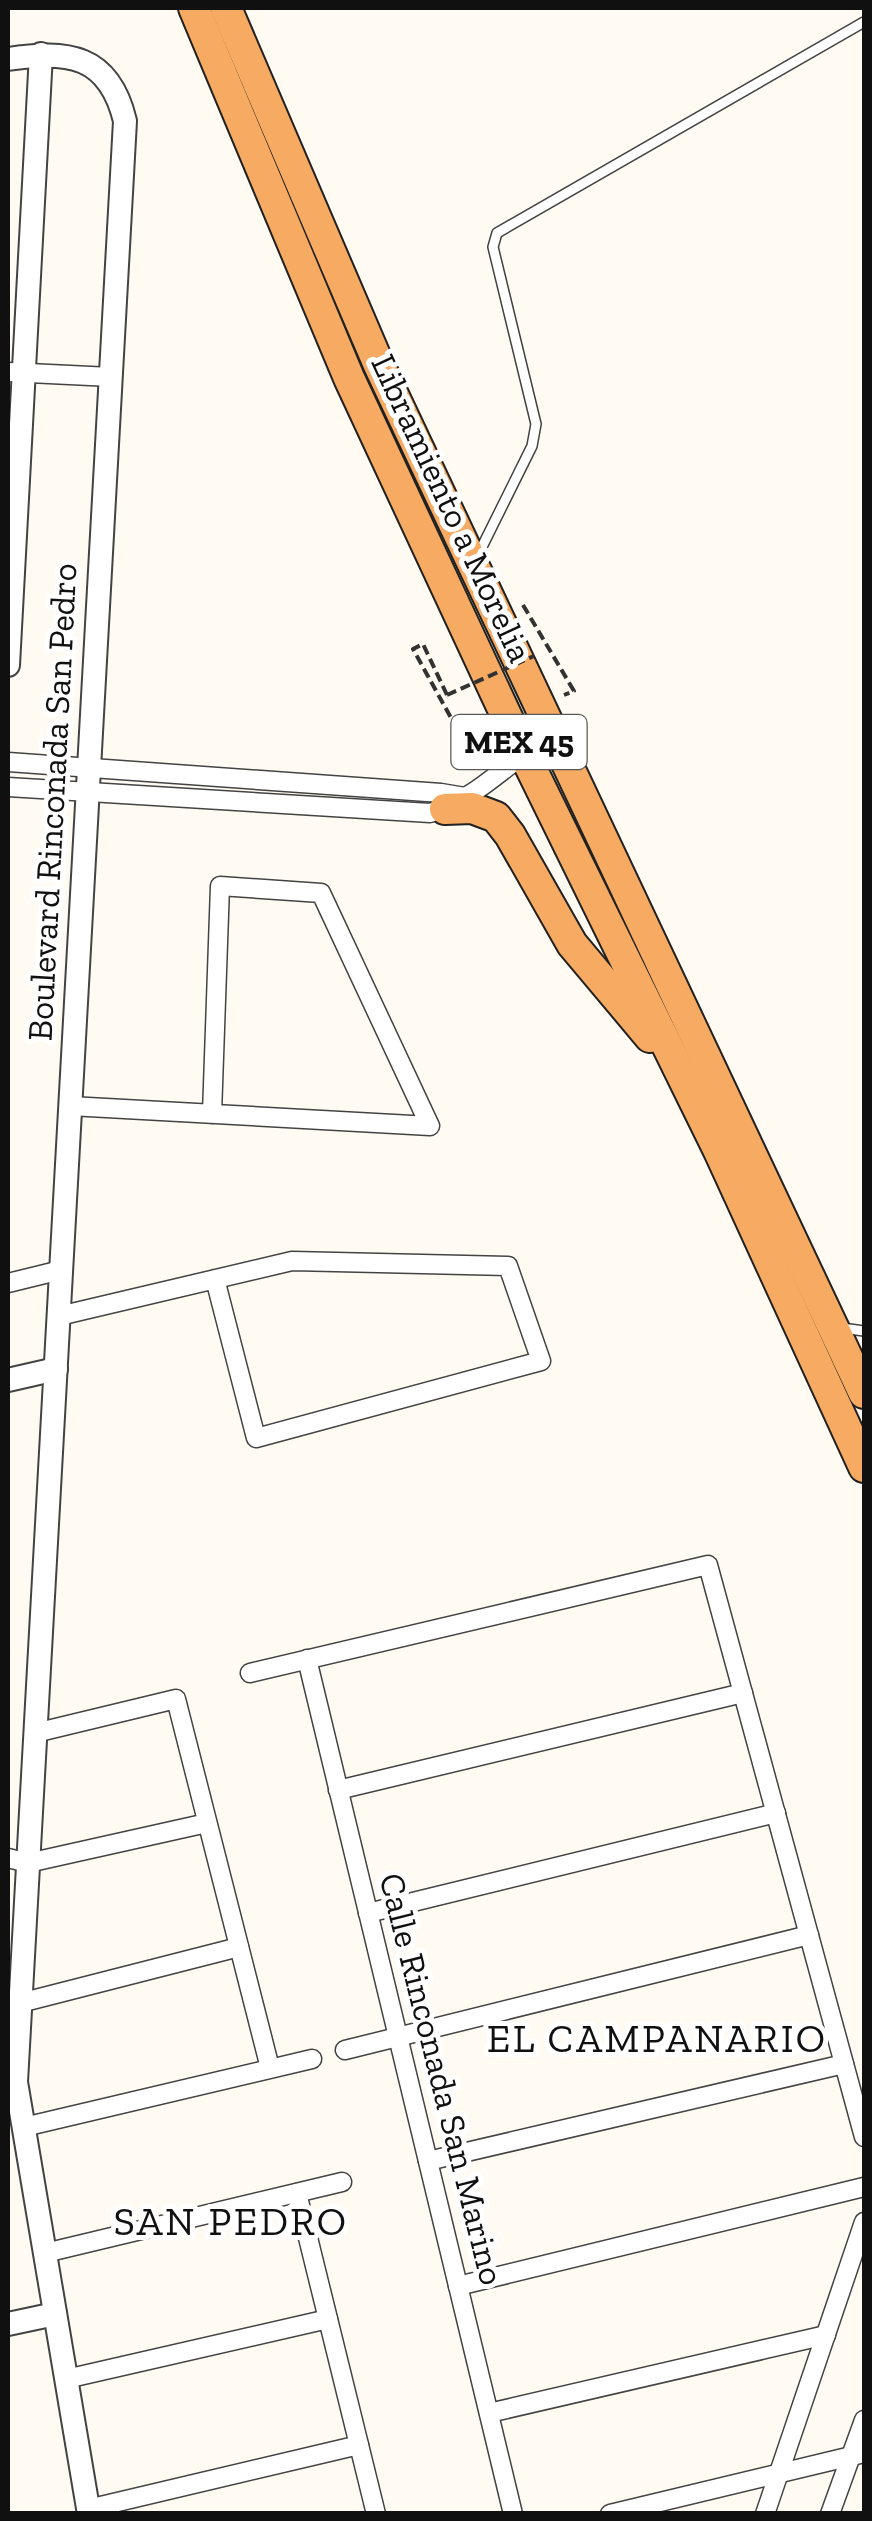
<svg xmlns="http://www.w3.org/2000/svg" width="872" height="2521" viewBox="0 0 872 2521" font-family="'Zilla Slab',serif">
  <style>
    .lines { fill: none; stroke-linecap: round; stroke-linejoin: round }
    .service-casing { stroke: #434343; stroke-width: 12 }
    .minor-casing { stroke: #434343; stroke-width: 21 }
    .tertiary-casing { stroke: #434343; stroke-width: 26 }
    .trunk-casing { stroke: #212121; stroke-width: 34 }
    .path { stroke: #323232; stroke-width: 4; stroke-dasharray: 10 5; stroke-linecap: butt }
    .service { stroke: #fff; stroke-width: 9 }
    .minor { stroke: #fff; stroke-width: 18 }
    .tertiary { stroke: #fff; stroke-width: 22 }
    .trunk { stroke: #f6aa62; stroke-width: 30 }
    .path-bridge { stroke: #323232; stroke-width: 4; stroke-dasharray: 10 5; stroke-linecap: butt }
    .labels { text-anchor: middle; stroke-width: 10; stroke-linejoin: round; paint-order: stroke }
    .shield { fill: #fff; stroke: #585858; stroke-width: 2.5 }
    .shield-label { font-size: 32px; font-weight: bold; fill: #101010 }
    .street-label { font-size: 35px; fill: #101010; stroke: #fff }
    .quarter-label { font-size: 40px; letter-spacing: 2.5px; fill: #101010; stroke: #fff }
  </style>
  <rect width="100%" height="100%" fill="#fffbf2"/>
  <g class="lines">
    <!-- service casing -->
    <g class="service-casing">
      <g id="service">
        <polyline points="477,557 532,446 536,424 493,247 497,233 864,22"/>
        <polyline points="842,1328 864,1331"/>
      </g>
    </g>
    <!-- minor casing -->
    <g class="minor-casing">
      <g id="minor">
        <polyline points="8,372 111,377"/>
        <polyline points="8,762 441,793 465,797"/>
        <path d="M8,787L430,813C466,803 495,776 524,754"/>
        <polyline points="70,1106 430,1126 321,893 220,886 212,1114"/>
        <polyline points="8,1283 61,1270"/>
        <polyline points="59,1316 292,1261 508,1266 541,1361 256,1438 215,1279"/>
        <polyline points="307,1659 513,2514"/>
        <polyline points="250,1673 708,1565 864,2137"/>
        <polyline points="35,1733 176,1699 270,2068"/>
        <polyline points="338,1790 743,1693"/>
        <polyline points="8,1858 28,1863 207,1823"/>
        <polyline points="368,1913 776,1813"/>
        <polyline points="20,2003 239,1947"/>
        <polyline points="345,2050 809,1935"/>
        <polyline points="24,2127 312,2059"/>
        <polyline points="428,2161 844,2064"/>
        <polyline points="297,2193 376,2514"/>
        <polyline points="45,2253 342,2182"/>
        <polyline points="458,2286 864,2187"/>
        <polyline points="66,2379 328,2319"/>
        <polyline points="489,2413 826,2335"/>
        <polyline points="88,2509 359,2445"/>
        <polyline points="610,2514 864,2453"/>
        <polyline points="765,2514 864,2222"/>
        <polyline points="830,2514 864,2420"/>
      </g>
    </g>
    <!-- tertiary casing -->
    <g class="tertiary-casing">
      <g id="tertiary">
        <path d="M8,59C67,50 109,54 125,121L16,2082L89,2514"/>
        <polyline points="8,665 41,54"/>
        <polyline points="8,1380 56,1369"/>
        <polyline points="8,2324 55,2314"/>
      </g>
    </g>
    <!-- trunk casing -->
    <g class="trunk-casing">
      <g id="trunk">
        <polyline points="194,8 349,378 524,754 719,1151 864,1467"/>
        <polyline points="226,8 379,365 864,1393"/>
        <polyline points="445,809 472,808 496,817 510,835 572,944 650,1037"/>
      </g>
    </g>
    <!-- path -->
    <g class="path">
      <polyline points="523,605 574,691 564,695"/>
      <polyline points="447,695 423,644 413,649 477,765"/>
    </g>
    <!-- service -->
    <use href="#service" class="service"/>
    <!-- minor -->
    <use href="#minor" class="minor"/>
    <!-- tertiary -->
    <use href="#tertiary" class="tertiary"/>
    <!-- trunk -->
    <use href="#trunk" class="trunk"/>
    <!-- path-bridge -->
    <polyline class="path-bridge" points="447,695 534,656"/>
  </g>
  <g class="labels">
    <!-- shield labels -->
    <rect class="shield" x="451.5" y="715" width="135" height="54" rx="8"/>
    <g class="shield-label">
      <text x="519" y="753">MEX 45</text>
    </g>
    <!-- street labels -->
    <g class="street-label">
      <text transform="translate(452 508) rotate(65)" y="12">Libramiento a Morelia</text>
      <text transform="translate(52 802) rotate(-87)" y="12">Boulevard Rinconada San Pedro</text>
      <text transform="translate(442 2079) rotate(76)" y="12">Calle Rinconada San Marino</text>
    </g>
    <!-- quarter labels -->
    <g class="quarter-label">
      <text x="657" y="2052">EL CAMPANARIO</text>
      <text x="231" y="2235">SAN PEDRO</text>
    </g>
  </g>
  <!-- border -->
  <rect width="872" height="2521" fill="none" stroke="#101010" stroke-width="20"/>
</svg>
